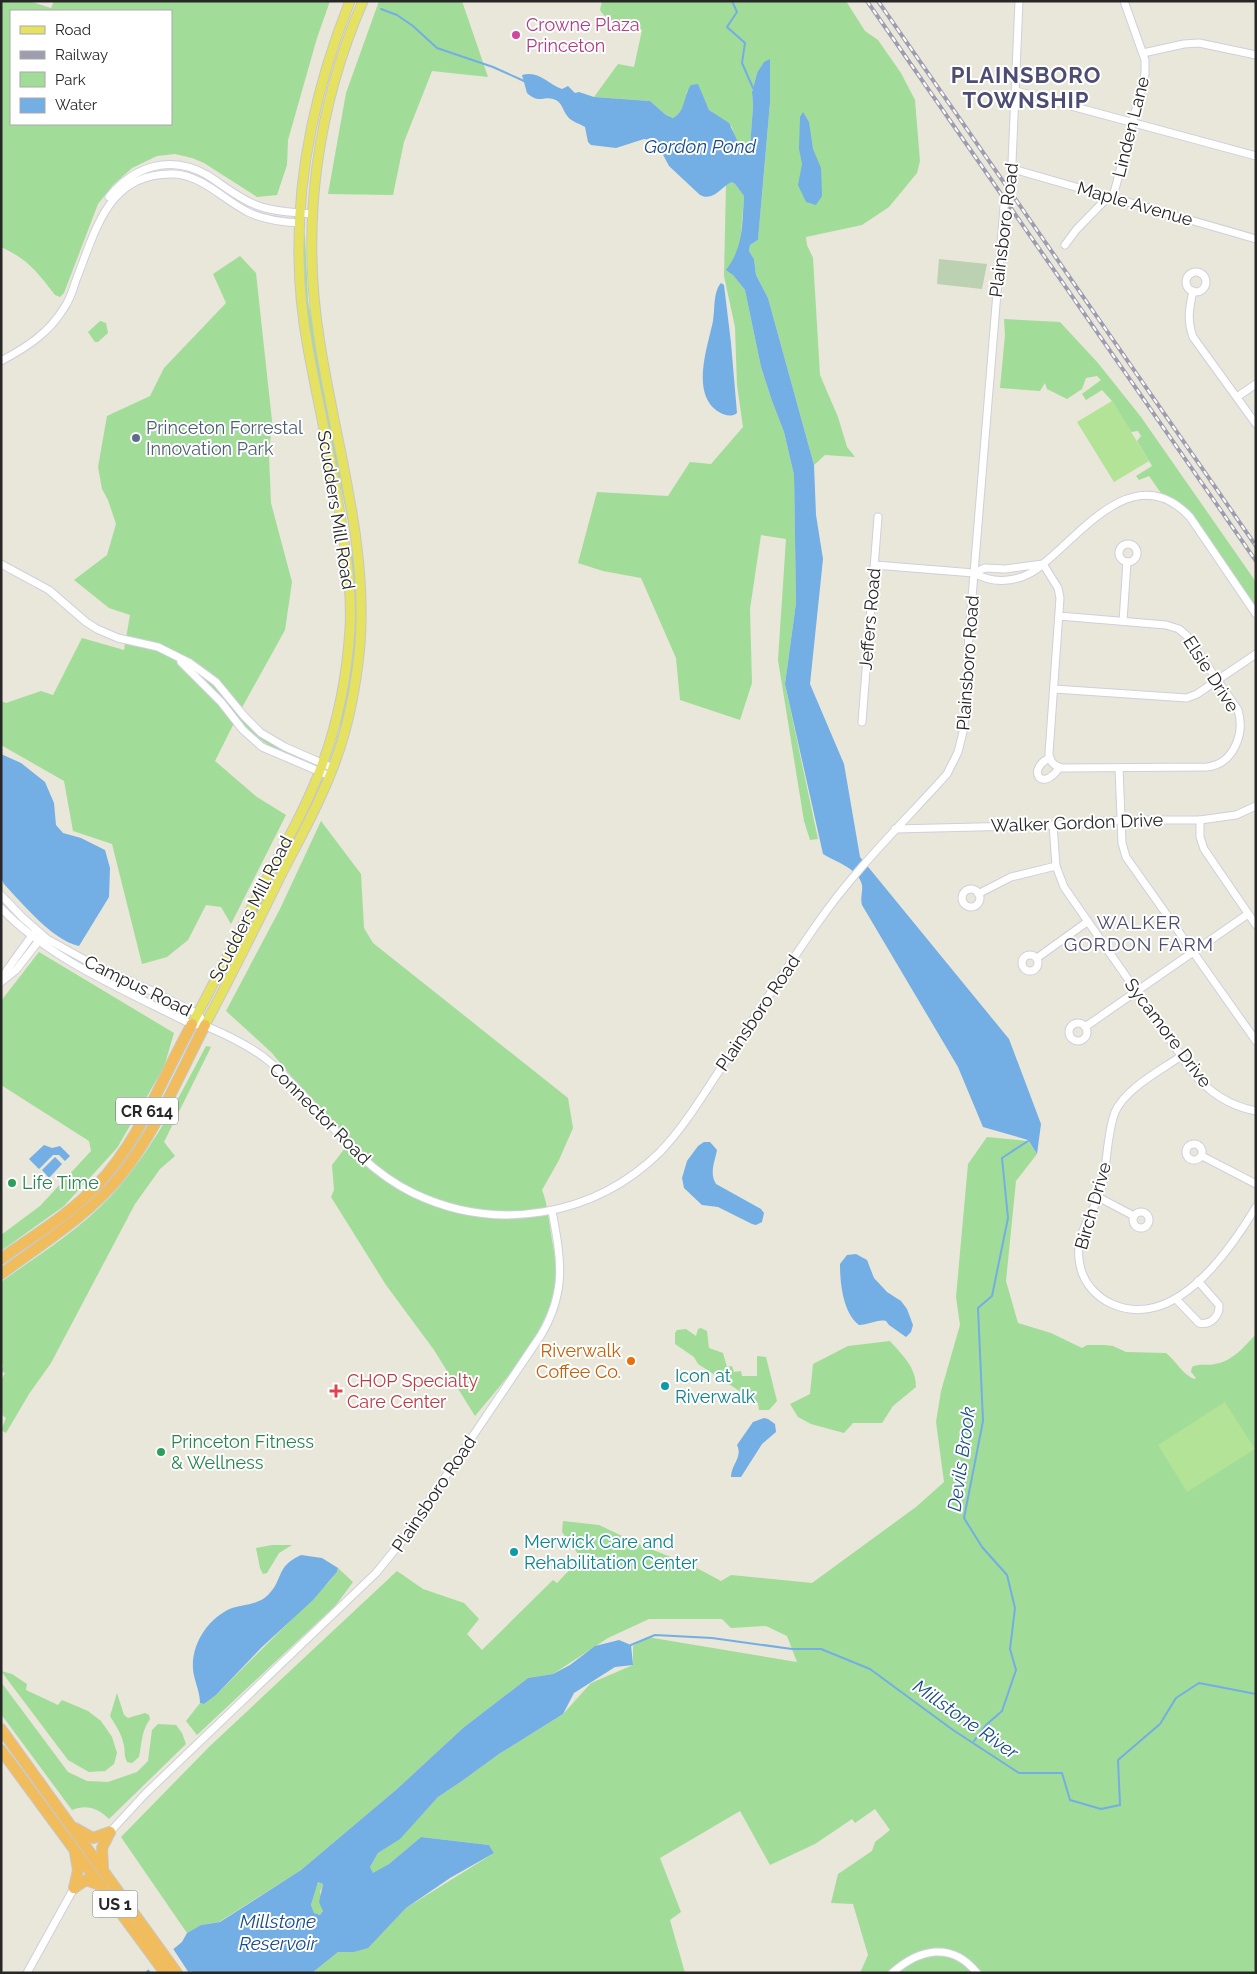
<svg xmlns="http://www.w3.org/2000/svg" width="1257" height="1974" viewBox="0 0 1257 1974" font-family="Raleway,sans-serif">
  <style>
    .green { fill: #a2dc99; fill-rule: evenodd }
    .cemetery { fill: #bbd1b2 }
    .pitch { fill: #b2e396 }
    .water { fill: #73aee4; fill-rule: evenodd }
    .pier { fill: #e9e6da }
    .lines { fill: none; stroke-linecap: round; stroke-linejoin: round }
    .stream { stroke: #73aee4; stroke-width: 2 }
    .minor-casing { stroke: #cfcfdf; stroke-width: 9 }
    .major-casing { stroke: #c7c7c7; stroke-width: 11 }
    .highway-casing { stroke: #c7c7c7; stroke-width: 12 }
    .minor { stroke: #fff; stroke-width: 7 }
    .major { stroke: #e5e262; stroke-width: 9 }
    .highway { stroke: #f1bc5c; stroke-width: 10 }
    .rail-casing { stroke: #9e9db0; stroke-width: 4 }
    .rail { stroke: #fff; stroke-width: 2; stroke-dasharray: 5.5; stroke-linecap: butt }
    .minor-bridge-casing { stroke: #cfcfdf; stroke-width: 9; stroke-linecap: butt }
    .minor-bridge { stroke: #fff; stroke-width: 7 }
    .hotel-dot { fill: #d1479c; stroke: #fff; stroke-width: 2 }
    .service-dot { fill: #5c6f8a; stroke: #fff; stroke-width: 2 }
    .leisure-dot { fill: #2e9e5b; stroke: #fff; stroke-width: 2 }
    .food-dot { fill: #e8710a; stroke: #fff; stroke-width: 2 }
    .culture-dot { fill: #0f9aa8; stroke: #fff; stroke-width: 2 }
    .health-dot { fill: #e0444e; stroke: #fff; stroke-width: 2 }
    .labels { text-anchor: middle; stroke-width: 4; stroke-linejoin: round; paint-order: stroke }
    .shield { fill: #fff; stroke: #686868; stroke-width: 1 }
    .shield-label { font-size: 16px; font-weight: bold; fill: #272727 }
    .hotel-label { font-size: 18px; fill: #b23c85; stroke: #fff; text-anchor: start }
    .street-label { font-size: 18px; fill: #272727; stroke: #fff }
    .service-label { font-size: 18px; fill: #4e5e75; stroke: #fff; text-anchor: start }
    .leisure-label { font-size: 18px; fill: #27864d; stroke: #fff; text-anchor: start }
    .food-label { font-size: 18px; fill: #c56008; stroke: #fff; text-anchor: end }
    .culture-label { font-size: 18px; fill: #0d838f; stroke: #fff; text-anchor: start }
    .health-label { font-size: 18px; fill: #be3a42; stroke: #fff; text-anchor: start }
    .water-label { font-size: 19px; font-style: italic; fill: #174b8c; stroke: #fff }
    .neighbourhood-label { font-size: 19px; letter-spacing: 1px; fill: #4d4c74; stroke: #fff }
    .district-label { font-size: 22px; font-weight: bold; letter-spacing: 1px; fill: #4d4c74; stroke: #fff }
  </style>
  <rect width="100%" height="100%" fill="#e9e6da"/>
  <!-- green -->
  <g class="green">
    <path d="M1,1H29L51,8L54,1H330L317,38L288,140L287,165L277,195L257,197L204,163L192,158L175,154L157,156L132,168L113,185L98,204L64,293L60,297L55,295C38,273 28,259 1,247ZM11,11H171V124H11Z"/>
    <polygon points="379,1 462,1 488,77 432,71 404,142 393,195 328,194 346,93"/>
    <path d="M602,1H846L865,31L878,40L901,73L915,100L920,161L917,173L889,207L862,225L806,237L807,245L813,258L820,375L838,417L847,447L855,457L825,455L814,465L768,298L756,275L754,259L749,251L750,245L758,240L770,103V59L757,73L752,92L753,106L750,147L748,149C738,148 734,136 732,127L709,110L697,84L687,91C685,102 683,112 673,118L666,115L650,101L594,97L618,64L634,67L642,30C626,26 610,26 600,10Z"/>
    <polygon points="732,182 735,184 744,196 740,246 734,260 733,275 745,290 761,367 772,401 784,432 794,475 796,603 785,684 818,839 810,840 804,821 778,660 786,539 761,535 750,609 752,683 740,720 680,700 676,658 641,578 603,571 578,563 597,492 668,496 690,462 711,464 743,427 737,385 735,327 724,276 726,185"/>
    <path d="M303,235H305L308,301L351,526H349C330,429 302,335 303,235Z"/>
    <path d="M240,256L256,273L272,421L269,455L271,503L292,582L285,630L239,713C255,734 273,745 297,755L295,759C271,749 254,737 237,717L215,761L257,797L286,815L231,924L221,907L206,905L188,940L167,957L142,964L112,844L73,831L64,781L1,745V701L6,703L41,691L53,695L82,638L124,650L130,615L109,608L74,580L107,555L116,524L108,500L102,489L98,467L107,416L150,396L164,368L226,303L213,274Z"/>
    <polygon points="1004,319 1060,322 1098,363 1141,417 1256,582 1256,607 1189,510 1176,500 1161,493 1149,476 1139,480 1136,476 1152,466 1137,441 1141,436 1138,431 1131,432 1112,401 1102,390 1086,400 1082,394 1101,380 1097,376 1086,378 1082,389 1067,399 1047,389 1045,383 1040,391 1000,388 1005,335"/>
    <polygon points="100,321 106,323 108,333 98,342 95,342 88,332"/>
    <polygon points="350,549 352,549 357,590 358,639 347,712 332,761 330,760 340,728 353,591"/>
    <polygon points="320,781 322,781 293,842 284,864 235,958 257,906"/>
    <path d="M321,821L361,874L364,928L373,943L568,1098L573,1128L559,1160L542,1190C547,1202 548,1215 550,1227C552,1243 556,1257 556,1273C555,1325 507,1378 475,1416L434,1350L386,1285L331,1197L334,1190L332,1165L348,1144L271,1052L226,1011L280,909Z"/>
    <polygon points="39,952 174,1033 164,1067 117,1148 64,1206 1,1251 1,1235 40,1206 91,1151 89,1141 1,1085 1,1001"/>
    <polygon points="192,1036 130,1158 114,1179 112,1177 144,1129"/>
    <path d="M206,1046L211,1047L164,1142L175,1156L160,1169L135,1204L51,1363L29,1394L6,1433L1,1430L6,1418L1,1414V1381L5,1373L1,1371L3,1365L1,1364V1282C38,1255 78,1231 110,1197C151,1153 178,1099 206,1046Z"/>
    <path d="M987,1137L1028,1141L1037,1154L1016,1181L1006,1281L1018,1323L1051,1333L1082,1348L1087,1345H1105L1113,1346L1126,1352L1166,1353C1177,1362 1181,1373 1194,1379L1196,1378L1191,1372L1192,1367C1199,1363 1207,1366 1215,1364C1233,1361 1244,1347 1256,1334V1973H860L868,1955L853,1904L831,1903L838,1874L872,1851L875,1842L890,1830L875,1809L855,1823L852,1819L815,1844L770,1865L740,1811L660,1858L681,1912L670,1920L685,1973H312L338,1952H354L368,1947L406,1908L494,1853L489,1845L421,1837L389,1864L373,1874L370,1867L378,1853L400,1838L438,1797L462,1781L499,1754L563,1714L591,1683L633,1665V1646L647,1637L797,1662L787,1636L766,1626L731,1628L722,1619H649L608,1638L553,1674L528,1678L463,1728L397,1789L301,1870L219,1922L201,1925L187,1933L121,1837L209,1747L397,1571L423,1589L464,1603L479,1619L467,1634L482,1650L553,1580L557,1583L581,1558L562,1532L563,1521L599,1525L641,1545L693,1566L721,1581L731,1575L812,1583L916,1507L944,1482L936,1422L941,1391L960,1325L956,1297L968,1164Z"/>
    <polygon points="701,1328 707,1331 709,1348 723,1353 727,1367 732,1366 734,1372 741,1371 742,1376 757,1376 757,1356 766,1357 777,1401 769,1410 759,1410 758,1403 698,1364 694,1357 675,1344 675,1333 677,1330 686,1329 696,1336 698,1329"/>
    <path d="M890,1341C903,1356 916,1367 916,1387L893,1406L882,1423H853L844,1433L811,1424L798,1417L790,1404L810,1394L813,1364L848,1346Z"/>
    <polygon points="272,1545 292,1545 279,1553 267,1573 263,1574 260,1568 256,1548"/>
    <polygon points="338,1568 353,1582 336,1605 197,1735 186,1721 200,1703 204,1704 216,1695 329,1582 337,1572"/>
    <polygon points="1,1671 12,1674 27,1684 26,1690 58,1705 62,1700 88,1711 101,1721 112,1737 117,1753 114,1764 105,1771 89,1772 68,1760"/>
    <path d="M1,1682L68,1772L87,1781L108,1782L137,1772L148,1761L152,1730L158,1724L176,1725L182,1733L186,1744L109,1819C98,1808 86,1804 72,1810L1,1714Z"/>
    <path d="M117,1693L124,1715L128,1718L145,1713L149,1715L150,1719C141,1732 142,1743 139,1757L132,1763L127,1762C124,1756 125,1751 124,1746C122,1734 116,1726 110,1716Z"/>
    <polygon points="318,1882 323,1884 320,1892 323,1911 320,1915 314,1913 311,1905"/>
  </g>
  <!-- cemetery -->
  <polygon class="cemetery" points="939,259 987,264 982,289 937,284"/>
  <!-- pitch -->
  <g class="pitch">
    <polygon points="1112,401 1149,461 1114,482 1077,422"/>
    <polygon points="1225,1402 1255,1449 1187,1492 1158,1445"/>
  </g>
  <!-- water -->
  <g class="water">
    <path d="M770,59V103L758,240L750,245L749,251L754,259L756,275L768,298L814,465L816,515L823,559L810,684L844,764L860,857L1009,1039L1041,1124L1037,1154L1028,1140L983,1127L958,1067L862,905C860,898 863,892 862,885C859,869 836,862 823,854L785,684L796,603L794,475L784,432L772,401L761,367L745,290L733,275L726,270C744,247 742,223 744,196L735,184L732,182C720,187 714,202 700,195L669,166L659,147L650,140L644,139L616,148L591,145L588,142L585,127C579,123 572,122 568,117C562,110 563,102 553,99C543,96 539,104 527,93L522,75C539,70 548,84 562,89L568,86L575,93L579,92L594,97L650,101L666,115L673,118C686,111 683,96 691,85L698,84L709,110L729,123L737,140L745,149L750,147L753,106L752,92L757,73L764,62Z"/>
    <polygon points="803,112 809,122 813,149 821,168 822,196 816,205 806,202 798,185 802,164 799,149 800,117"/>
    <path d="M721,283L724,285L731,343L737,413C732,417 725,416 719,412C690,394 708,346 713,321C715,310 713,292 721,283Z"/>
    <path d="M1,754L21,763L45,782L54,803L56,825L63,833L81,838L105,850L110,868L109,897L79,946C52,940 23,904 4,884L1,878Z"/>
    <path d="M704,1142H710L717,1150C715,1161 709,1173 716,1184L761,1209L764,1213L762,1222L756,1225L752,1224L718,1207L702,1205L684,1188L682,1178L687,1161L698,1146Z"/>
    <polygon points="44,1145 52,1148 60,1146 70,1156 65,1161 59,1155 53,1155 39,1169 29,1159"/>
    <polygon points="55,1157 62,1164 49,1178 42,1170"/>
    <path d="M856,1254L867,1260L874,1278L887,1292L901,1301L907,1309L913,1325L911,1332L906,1337L889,1325L886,1321C877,1319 869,1325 859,1325C843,1313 840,1283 840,1264L847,1255Z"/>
    <path d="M764,1418L768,1419L775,1424L776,1432L762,1444L741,1477H731C731,1465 743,1457 737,1445L753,1422Z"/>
    <path d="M301,1555L322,1558L338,1568L337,1572L313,1600L262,1647L216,1695L204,1704L200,1703C200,1691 194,1681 193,1669C191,1644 209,1617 232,1608C244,1604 258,1605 268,1595C284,1579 275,1567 301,1555Z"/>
    <path d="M619,1640L631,1645L633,1665L615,1667L574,1693L563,1714L499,1754L462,1781L438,1797L400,1839L378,1853L370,1867L373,1873L389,1864L421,1837L489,1845L494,1853L450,1878L406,1908L368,1948L354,1952H338L312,1973H193L191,1971L188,1973H144L182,1942L187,1933L201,1925L220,1922L301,1870L397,1789L463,1728L528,1678L553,1674L570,1665L595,1646ZM318,1882L323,1884L319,1902L323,1911L320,1915L314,1913L311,1905Z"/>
  </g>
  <!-- pier -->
  <polygon class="pier" points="172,1947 189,1973 151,1973 147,1967"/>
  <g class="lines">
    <!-- stream -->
    <g class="stream">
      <polyline points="732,1 737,12 727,27 745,43 742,63 753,88"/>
      <polyline points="381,9 397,15 413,26 437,48 493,67 524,81"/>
      <polyline points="631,1645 655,1635 712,1638 792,1649 821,1649 870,1669 953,1730 1019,1773 1062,1773 1070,1800 1101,1809 1120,1805 1118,1760 1160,1724 1176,1698 1199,1683 1256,1694"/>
      <polyline points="974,1741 986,1725 1002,1711 1016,1670 1010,1649 1015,1608 1007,1575 982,1547 964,1518 983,1421 978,1308 992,1296 1008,1218 1002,1158 1028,1141"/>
    </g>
    <!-- minor casing -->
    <g class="minor-casing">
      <g id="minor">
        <polyline points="1143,53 1184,44 1199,43 1256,55"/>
        <polyline points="1016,91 1256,156"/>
        <polyline points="1013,169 1256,239"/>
        <polyline points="1011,186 1019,1"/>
        <path d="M109,197C134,166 171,154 207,175C223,185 238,198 256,205C273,212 294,212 312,214"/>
        <polyline points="1113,197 1145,74 1145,60 1124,1"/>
        <polyline points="1065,245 1076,230 1109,196"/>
        <circle cx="1196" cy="282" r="10"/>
        <path d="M1193,291C1189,309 1187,320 1193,337L1256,424"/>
        <path d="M1,361C27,347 49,333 64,308C70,300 73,290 76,280C96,230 108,171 175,174C203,176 224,200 248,212C264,220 282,222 300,223"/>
        <polyline points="1237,397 1256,384"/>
        <circle cx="1128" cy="553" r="9"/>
        <polyline points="1,564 49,590 86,622 97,629 118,638 158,647 190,663 216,682 244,716 261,733 285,747 333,768"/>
        <path d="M875,565L974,573C996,586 1025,581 1043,564L1005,569L985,568L974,573"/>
        <path d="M1059,616L1166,625L1179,629L1187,636L1238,710C1245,733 1234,764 1207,767L1062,768C1054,766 1049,761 1049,753L1060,598L1058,588L1043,564C1084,531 1136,459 1190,517L1256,614"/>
        <polyline points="1123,621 1127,562"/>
        <polyline points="181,662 221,702 243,730 262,747 330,776"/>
        <polyline points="1054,689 1187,698 1197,694 1256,654"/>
        <polyline points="862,722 878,517"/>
        <path d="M1050,758C1026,768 1041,794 1059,768"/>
        <polyline points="1119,768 1122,843 1126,857 1256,1041"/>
        <polyline points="1200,820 1200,837 1204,849 1256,925"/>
        <path d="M1053,825L1056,866L1064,887L1191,1070C1208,1092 1229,1106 1256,1111"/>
        <polyline points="895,829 1053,825 1121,820 1200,820 1236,815 1256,806"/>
        <circle cx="971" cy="898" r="9"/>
        <polyline points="978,894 1011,877 1056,866"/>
        <polyline points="1,895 23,918 47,939 87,961 152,991 198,1014 205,1025"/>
        <path d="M1,908C47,957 119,988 179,1018C183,1020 188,1023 193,1024C198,1026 203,1024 208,1027C229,1036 254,1048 271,1063C320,1106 353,1164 413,1193C496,1233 594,1217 660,1152C686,1125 706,1090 727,1059C757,1014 786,968 817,924C855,869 903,823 947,774L958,752L964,728L969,634L1004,207"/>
        <circle cx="1030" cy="963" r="8"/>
        <polyline points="1037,958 1087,922"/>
        <polyline points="2,979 7,970 33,934"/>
        <polyline points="1,982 16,970 41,938"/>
        <circle cx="1078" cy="1032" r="9"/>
        <polyline points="1085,1027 1248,914"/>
        <path d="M1181,1056C1160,1071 1126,1088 1115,1112C1106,1136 1108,1164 1101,1190C1093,1215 1073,1236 1080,1265C1083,1282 1096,1297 1112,1304C1174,1331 1229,1252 1256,1207"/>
        <circle cx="1194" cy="1152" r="8"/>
        <polyline points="1202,1156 1256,1184"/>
        <polyline points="1098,1197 1134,1216"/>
        <circle cx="1141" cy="1220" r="8"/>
        <path d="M1176,1299L1199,1323C1210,1326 1220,1316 1219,1305L1198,1281"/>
        <path d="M110,1832L145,1794L376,1573L402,1541L541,1335C567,1291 561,1259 552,1211"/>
        <polyline points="27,1973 74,1888"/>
        <path d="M892,1973C919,1949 952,1941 977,1973"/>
      </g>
    </g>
    <!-- major casing -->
    <g class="major-casing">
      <g id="major">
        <path d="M192,1024C215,982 236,938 258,895C280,853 306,809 322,765C338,722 347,675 350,629C352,595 347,561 342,527C333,467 319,408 308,348C286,230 306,111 350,1"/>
        <path d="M205,1025C231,976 256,926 280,877C298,842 318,807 332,770C348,730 356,688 360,645C368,541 334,439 319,337C301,223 317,107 363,1"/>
      </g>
    </g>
    <!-- highway casing -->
    <g class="highway-casing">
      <g id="highway">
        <path d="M1,1259C34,1235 69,1215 97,1185C140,1140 162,1078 192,1024"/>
        <path d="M1,1274C43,1243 89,1215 121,1175C157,1130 179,1075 205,1025"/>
        <polyline points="1,1729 177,1973"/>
        <polyline points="1,1750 165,1973"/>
        <polyline points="75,1828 93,1838 110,1832"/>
        <polyline points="103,1867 102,1848 110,1832"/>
        <polyline points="74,1888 78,1870 75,1853"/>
        <polyline points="74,1888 86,1880 102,1886"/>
      </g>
    </g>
    <!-- minor -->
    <use href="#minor" class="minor"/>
    <!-- major -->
    <use href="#major" class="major"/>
    <!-- highway -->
    <use href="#highway" class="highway"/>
    <!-- rail casing -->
    <g class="rail-casing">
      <g id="rail">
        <polyline points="867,1 1256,561"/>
        <polyline points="878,1 1256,546"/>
      </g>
    </g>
    <!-- rail -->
    <use href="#rail" class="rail"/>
    <!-- minor-bridge casing -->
    <g class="minor-bridge-casing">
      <polyline id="minor-bridge" points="1004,207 1011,186"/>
    </g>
    <!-- minor-bridge -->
    <use href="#minor-bridge" class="minor-bridge"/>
  </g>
  <!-- markers -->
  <circle class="hotel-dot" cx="516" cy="35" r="5"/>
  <circle class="service-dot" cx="136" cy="438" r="5"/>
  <g class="leisure-dot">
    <circle cx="12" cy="1183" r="5"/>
    <circle cx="161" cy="1452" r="5"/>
  </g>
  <circle class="food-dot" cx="631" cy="1361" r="5"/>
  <g class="culture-dot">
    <circle cx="665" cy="1386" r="5"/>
    <circle cx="514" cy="1552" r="5"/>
  </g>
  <path class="health-dot" d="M333.5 1383.5h5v5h5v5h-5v5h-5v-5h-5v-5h5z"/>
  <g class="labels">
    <!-- shield labels -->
    <g class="shield">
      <rect x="116" y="1097.5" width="62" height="27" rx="4"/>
      <rect x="92.5" y="1890.5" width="45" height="27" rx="4"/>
    </g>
    <g class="shield-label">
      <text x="147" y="1117">CR 614</text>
      <text x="115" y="1910">US 1</text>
    </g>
    <!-- hotel labels -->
    <g class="hotel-label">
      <text x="526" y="31">Crowne Plaza<tspan x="526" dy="21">Princeton</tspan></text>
    </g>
    <!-- street labels -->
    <g class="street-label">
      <text transform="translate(1131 127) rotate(-76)" y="6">Linden Lane</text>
      <text transform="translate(1135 204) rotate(16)" y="6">Maple Avenue</text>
      <text transform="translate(1004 230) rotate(-83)" y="6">Plainsboro Road</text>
      <text transform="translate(336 510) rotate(81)" y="6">Scudders Mill Road</text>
      <text transform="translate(870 619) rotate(-85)" y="6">Jeffers Road</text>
      <text transform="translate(968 663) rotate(-86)" y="6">Plainsboro Road</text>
      <text transform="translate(1211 674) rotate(57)" y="6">Elsie Drive</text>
      <text transform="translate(1077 823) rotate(-2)" y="6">Walker Gordon Drive</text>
      <text transform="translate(251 909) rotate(-63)" y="6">Scudders Mill Road</text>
      <text transform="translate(138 986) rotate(26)" y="6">Campus Road</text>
      <text transform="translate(758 1013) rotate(-56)" y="6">Plainsboro Road</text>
      <text transform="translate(1168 1033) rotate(53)" y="6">Sycamore Drive</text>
      <text transform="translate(320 1114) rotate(45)" y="6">Connector Road</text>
      <text transform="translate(1093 1206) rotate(-74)" y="6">Birch Drive</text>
      <text transform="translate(434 1494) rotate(-56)" y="6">Plainsboro Road</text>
    </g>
    <!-- service labels -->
    <g class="service-label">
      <text x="146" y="434">Princeton Forrestal<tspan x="146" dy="21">Innovation Park</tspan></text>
    </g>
    <!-- leisure labels -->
    <g class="leisure-label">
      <text x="22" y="1189">Life Time</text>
      <text x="171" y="1448">Princeton Fitness<tspan x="171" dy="21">&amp; Wellness</tspan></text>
    </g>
    <!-- food labels -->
    <g class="food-label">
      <text x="621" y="1357">Riverwalk<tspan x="621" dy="21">Coffee Co.</tspan></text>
    </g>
    <!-- culture labels -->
    <g class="culture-label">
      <text x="675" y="1382">Icon at<tspan x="675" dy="21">Riverwalk</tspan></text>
      <text x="524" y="1548">Merwick Care and<tspan x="524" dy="21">Rehabilitation Center</tspan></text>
    </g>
    <!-- health labels -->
    <g class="health-label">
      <text x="347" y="1387">CHOP Specialty<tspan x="347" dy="21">Care Center</tspan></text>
    </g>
    <!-- water labels -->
    <g class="water-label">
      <text x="700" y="153">Gordon Pond</text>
      <text transform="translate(961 1459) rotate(-82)" y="7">Devils Brook</text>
      <text transform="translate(966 1719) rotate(35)" y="7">Millstone River</text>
      <text x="278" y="1928">Millstone<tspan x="278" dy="22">Reservoir</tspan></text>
    </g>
    <!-- neighbourhood labels -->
    <g class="neighbourhood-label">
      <text x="1139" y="929">WALKER<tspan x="1139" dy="22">GORDON FARM</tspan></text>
    </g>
    <!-- district labels -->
    <g class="district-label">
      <text x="1026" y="83">PLAINSBORO<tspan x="1026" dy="25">TOWNSHIP</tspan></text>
    </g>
  </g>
  <!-- border -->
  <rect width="1257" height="1974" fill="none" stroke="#272727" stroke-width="5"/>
  <!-- legend -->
  <rect x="10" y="10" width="162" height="115" fill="#ffffff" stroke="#a9a9a9"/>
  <rect x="20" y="26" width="25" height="8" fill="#e5e262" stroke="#a9a9a9"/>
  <text x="55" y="35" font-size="15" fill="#272727">Road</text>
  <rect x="20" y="51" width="25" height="8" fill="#9e9db0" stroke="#a9a9a9"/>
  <text x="55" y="60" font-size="15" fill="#272727">Railway</text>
  <rect x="20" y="72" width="25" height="15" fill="#a2dc99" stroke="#a9a9a9"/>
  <text x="55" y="85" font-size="15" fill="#272727">Park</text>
  <rect x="20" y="98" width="25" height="15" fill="#73aee4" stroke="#a9a9a9"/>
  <text x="55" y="110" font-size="15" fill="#272727">Water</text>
</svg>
